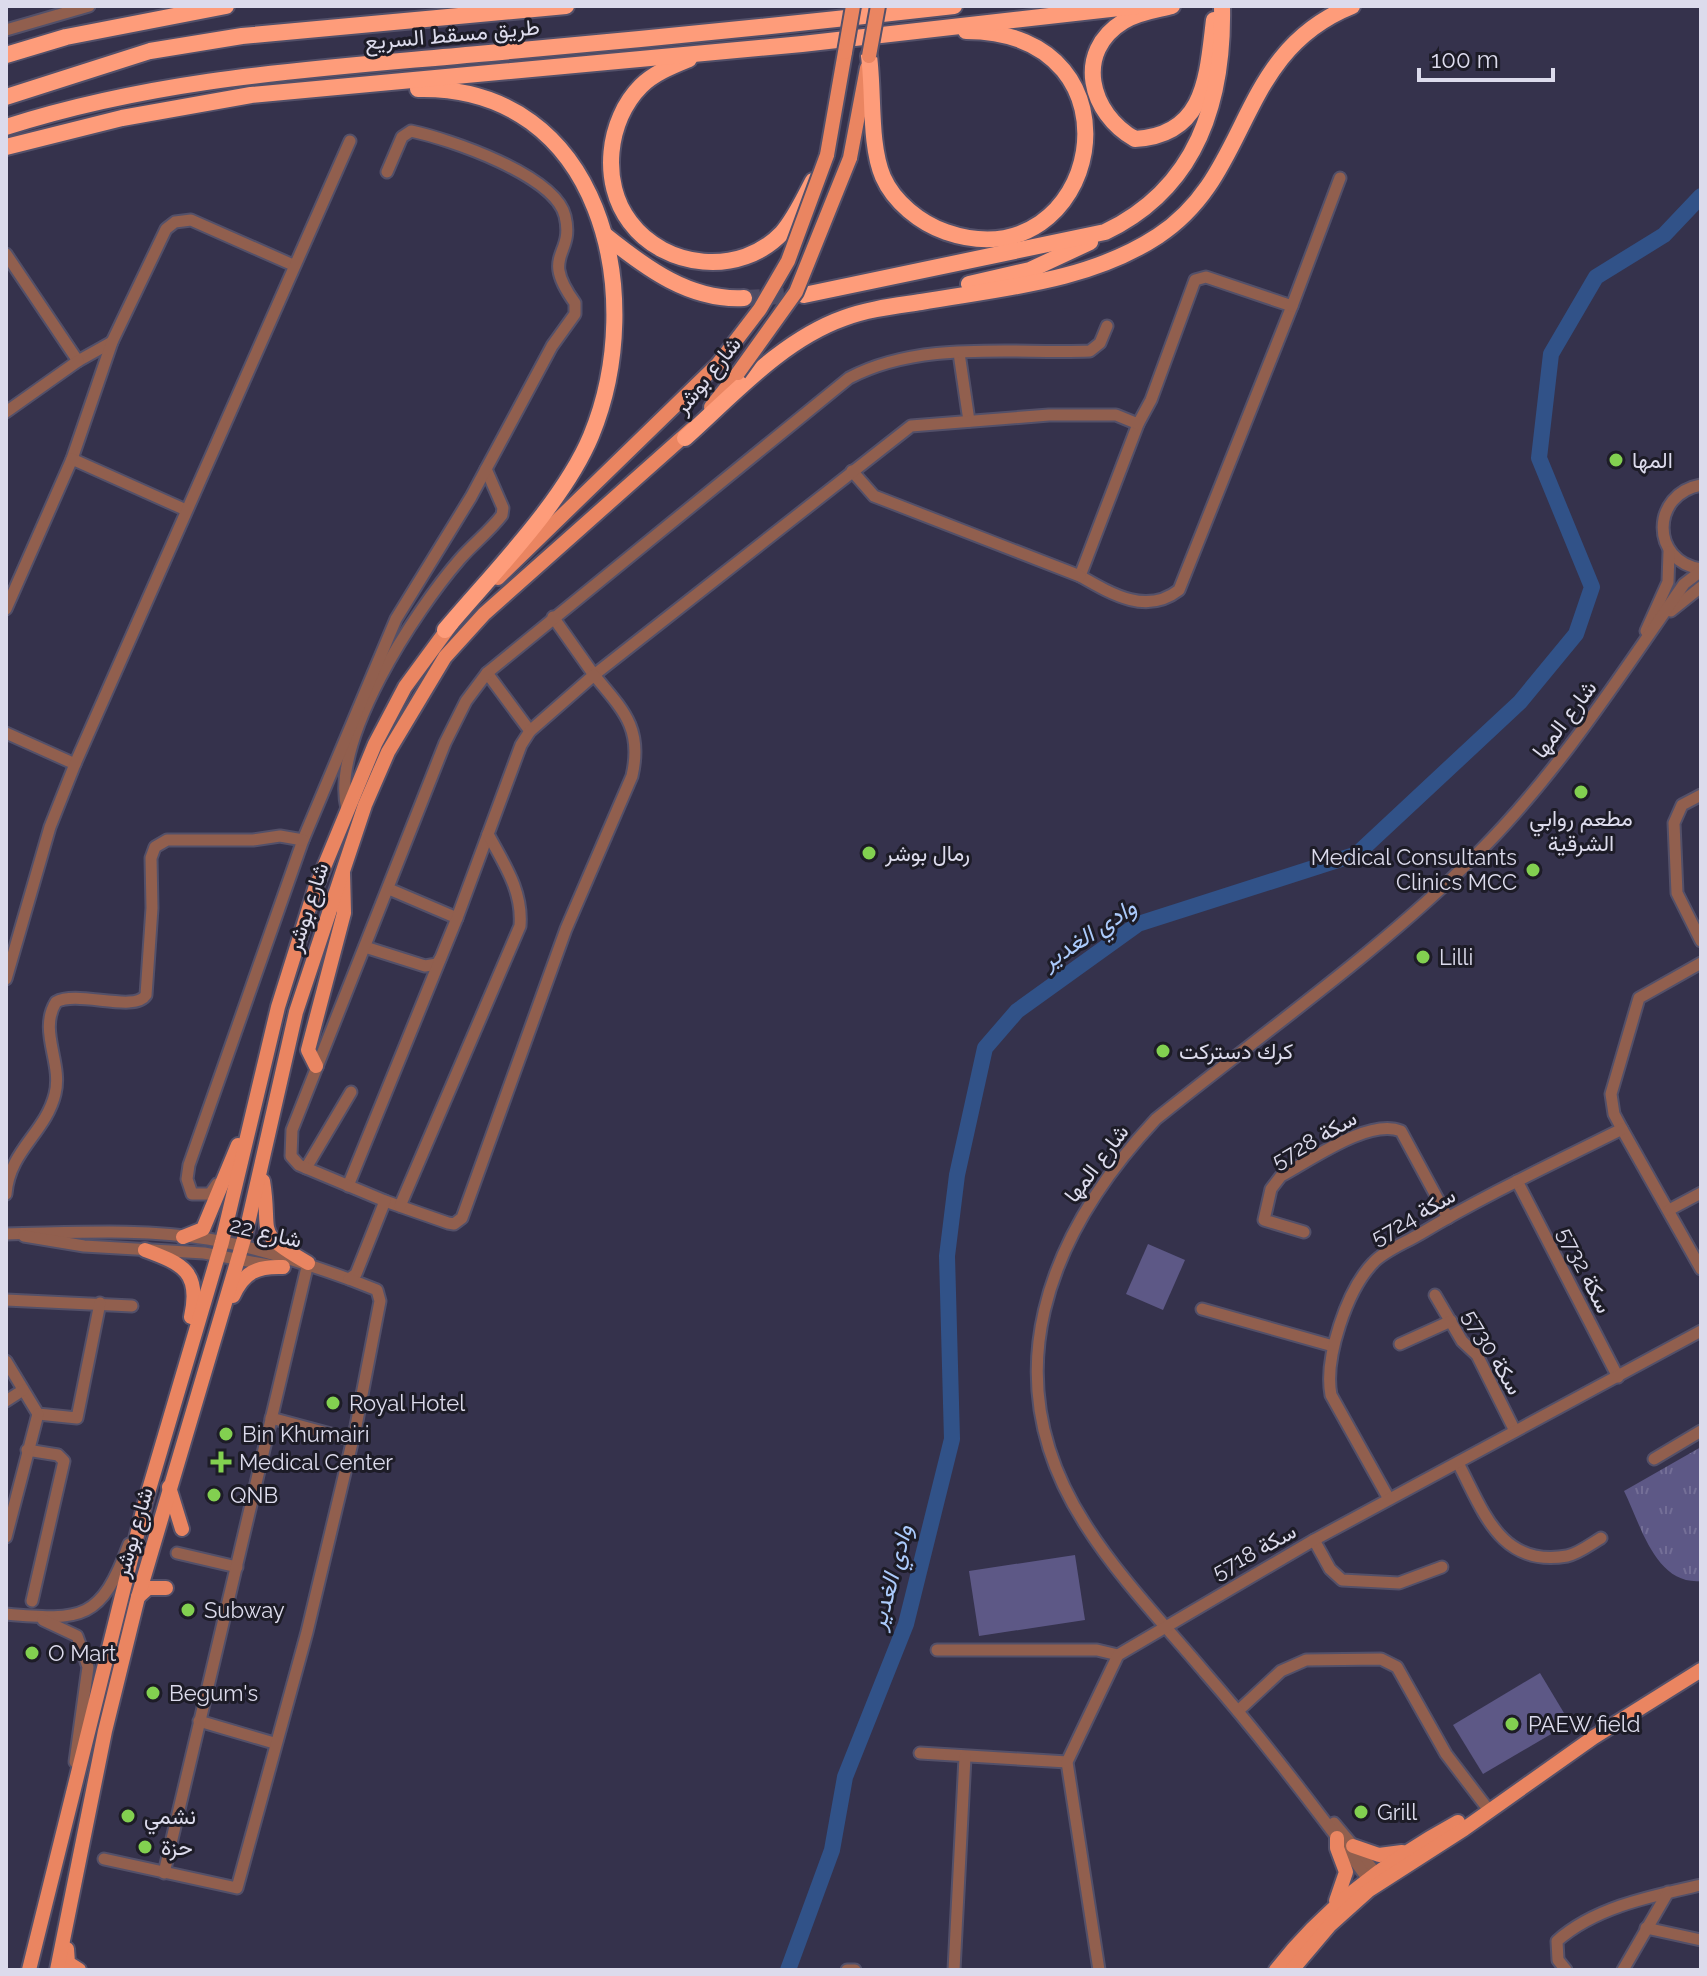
<svg xmlns="http://www.w3.org/2000/svg" width="1707" height="1976" viewBox="0 0 1707 1976" font-family="Raleway,Vazirmatn,sans-serif">
  <style>
    .park { fill: url(#park-tufts) }
    .pitch { fill: #5d5886 }
    .lines { fill: none; stroke-linecap: round; stroke-linejoin: round }
    .river { stroke: #315288; stroke-width: 16 }
    .highway-tunnel { stroke: #4e4b64; stroke-width: 16; stroke-dasharray: 16 8; stroke-linecap: butt }
    .minor-casing { stroke: #535069; stroke-width: 15 }
    .major-casing { stroke: #535069; stroke-width: 18 }
    .highway-casing { stroke: #535069; stroke-width: 20 }
    .minor { stroke: #915f4e; stroke-width: 11 }
    .major { stroke: #ea8561; stroke-width: 14 }
    .highway { stroke: #fe9c7a; stroke-width: 16 }
    .major-bridge-casing { stroke: #535069; stroke-width: 18; stroke-linecap: butt }
    .major-bridge { stroke: #ea8561; stroke-width: 14 }
    .poi-dot { fill: #82d050; stroke: #1d1c27; stroke-width: 3 }
    .labels { text-anchor: middle; stroke-width: 6; stroke-linejoin: round; paint-order: stroke }
    .street-label { font-size: 22px; fill: #dcdbec; stroke: #1d1c27 }
    .poi-label { font-size: 22px; fill: #dcdbec; stroke: #1d1c27; text-anchor: start }
    .water-label { font-size: 24px; font-style: italic; fill: #abcafb; stroke: #1d1c27 }
  </style>
  <defs>
    <pattern id="park-tufts" width="24" height="20" patternUnits="userSpaceOnUse" patternTransform="scale(2)"><rect width="24" height="20" fill="#5d5886"/><path d="M3 7l-1-3M5 7V3M7 7l1-3M15 17l-1-3M17 17v-4M19 17l1-3" fill="none" stroke="#746f97"/></pattern>
  </defs>
  <rect width="100%" height="100%" fill="#35324c"/>
  <!-- park -->
  <path class="park" d="M1701,1447V1581C1655,1585 1641,1525 1624,1491Z"/>
  <!-- pitch -->
  <g class="pitch">
    <polygon points="1148,1244 1185,1260 1163,1310 1126,1294"/>
    <polygon points="1075,1555 1085,1620 979,1636 969,1571"/>
    <polygon points="1540,1673 1570,1723 1483,1774 1453,1725"/>
  </g>
  <g class="lines">
    <!-- river -->
    <polyline class="river" points="788,1970 832,1850 845,1777 906,1624 952,1439 947,1256 957,1175 985,1048 1017,1011 1138,924 1357,854 1520,702 1576,634 1592,587 1539,458 1551,354 1596,277 1664,235 1701,196"/>
    <!-- highway-tunnel -->
    <polyline class="highway-tunnel" points="744,298 804,295"/>
    <!-- minor casing -->
    <g class="minor-casing">
      <g id="minor">
        <polyline points="6,30 89,6"/>
        <polyline points="6,254 78,361 112,342"/>
        <polyline points="959,353 969,421"/>
        <polyline points="6,412 78,361"/>
        <path d="M1138,424L1080,576C1113,595 1147,615 1179,590L1292,306"/>
        <polyline points="72,459 112,342 166,229 175,222 191,220 293,265"/>
        <polyline points="852,471 874,496 1080,576"/>
        <path d="M1701,485C1651,494 1650,561 1701,569"/>
        <polyline points="6,609 72,459 186,510"/>
        <polyline points="1671,611 1701,587"/>
        <polyline points="553,617 594,675 911,426 1049,415 1116,415 1138,424 1151,400 1195,280 1206,277 1292,306 1340,178"/>
        <polyline points="1646,631 1668,582 1669,552"/>
        <polyline points="487,673 530,731"/>
        <polyline points="6,733 75,764"/>
        <polyline points="1701,795 1682,805 1674,823 1677,893 1701,941"/>
        <path d="M347,809C330,740 415,611 460,559C473,544 490,531 502,515L503,508L486,469"/>
        <polyline points="389,889 457,918"/>
        <polyline points="365,947 425,966 437,964 440,959"/>
        <polyline points="1701,963 1639,998 1611,1094 1614,1114 1622,1129 1701,1269"/>
        <polyline points="6,979 50,827 75,764 350,141"/>
        <polyline points="306,1168 351,1092"/>
        <polyline points="1517,1181 1618,1377"/>
        <path d="M217,1184L210,1194H192L187,1179L189,1165L303,840L396,619L471,497L552,346L575,314V303C539,253 575,257 565,216C555,175 449,139 411,131L402,137L387,172"/>
        <path d="M348,1186L457,918L521,745L530,731L594,675C623,710 643,728 632,776L566,929L462,1218L454,1224L448,1223L385,1201"/>
        <path d="M6,1194C9,1151 46,1132 55,1094C63,1063 38,1031 56,1002C77,990 135,1013 146,995L152,908L151,858L155,847L167,840H253L280,836L303,840"/>
        <path d="M400,1206L520,926C523,891 504,864 488,834"/>
        <polyline points="1669,1210 1701,1193"/>
        <path d="M1304,1232L1264,1220L1271,1189L1281,1176C1311,1160 1369,1118 1401,1131L1448,1218"/>
        <path d="M6,1234C72,1233 141,1228 208,1239C256,1247 302,1262 349,1279L356,1274L385,1201L299,1165L291,1156L292,1130L445,743L466,701L487,673L849,378C921,340 1011,354 1090,351L1100,343L1107,326"/>
        <polyline points="24,1236 84,1246 204,1253 268,1265"/>
        <polyline points="1435,1295 1462,1341 1477,1355 1515,1431"/>
        <polyline points="6,1300 132,1306"/>
        <polyline points="1202,1309 1333,1346"/>
        <polyline points="1400,1344 1451,1321"/>
        <polyline points="6,1361 38,1414 77,1418 100,1303"/>
        <polyline points="6,1401 23,1390"/>
        <polyline points="271,1418 353,1440"/>
        <polyline points="27,1450 58,1455 64,1461 32,1601"/>
        <polyline points="1654,1459 1701,1431"/>
        <path d="M1458,1463C1483,1510 1500,1568 1567,1556C1578,1554 1591,1544 1601,1538"/>
        <path d="M1389,1499L1331,1395C1324,1358 1347,1290 1373,1263C1384,1251 1405,1243 1420,1234C1485,1195 1554,1163 1622,1129"/>
        <polyline points="6,1537 38,1414"/>
        <polyline points="1314,1540 1330,1569 1342,1580 1399,1583 1442,1567"/>
        <polyline points="177,1553 237,1567"/>
        <path d="M6,1614C83,1621 101,1620 129,1544"/>
        <polyline points="43,1620 77,1636 88,1667 75,1762"/>
        <polyline points="937,1650 1097,1650 1118,1655"/>
        <polyline points="1238,1711 1281,1671 1306,1660 1381,1659 1397,1667 1446,1754 1488,1809"/>
        <polyline points="199,1721 274,1743"/>
        <polyline points="920,1753 1067,1762"/>
        <polyline points="1334,1823 1371,1867 1374,1880"/>
        <polyline points="104,1859 237,1888 307,1632 356,1426 380,1301 377,1290 349,1279"/>
        <polyline points="164,1873 308,1263"/>
        <path d="M1377,1881L1365,1875C1314,1806 1263,1739 1207,1675C1166,1626 1119,1578 1085,1524C991,1378 1047,1236 1156,1119C1264,1032 1379,952 1478,853C1558,773 1620,676 1684,584L1701,571"/>
        <polyline points="1646,1928 1701,1940"/>
        <polyline points="847,1970 855,1970"/>
        <polyline points="954,1970 965,1757"/>
        <polyline points="1099,1970 1067,1762 1118,1655 1314,1540 1701,1331"/>
        <path d="M1566,1970L1558,1960L1557,1941C1595,1907 1652,1896 1701,1885"/>
        <polyline points="1623,1970 1668,1892"/>
      </g>
    </g>
    <!-- major casing -->
    <g class="major-casing">
      <g id="major">
        <polyline points="827,155 845,52"/>
        <polyline points="850,158 867,68"/>
        <polyline points="711,407 738,373"/>
        <polyline points="498,578 718,364"/>
        <polyline points="316,1066 308,1050 344,913 343,873"/>
        <path d="M263,1181C272,1236 252,1231 308,1263"/>
        <polyline points="183,1237 203,1229 238,1145"/>
        <path d="M145,1250C183,1264 201,1272 191,1317"/>
        <path d="M233,1296C244,1272 257,1266 283,1267"/>
        <polyline points="169,1487 182,1529"/>
        <polyline points="138,1597 148,1588 166,1588"/>
        <polyline points="1353,1846 1379,1855 1402,1852"/>
        <polyline points="1336,1901 1346,1872 1337,1848 1337,1838"/>
        <polyline points="67,1949 68,1963 79,1970"/>
        <polyline points="29,1970 145,1503 222,1242 278,1007 315,889 375,744 405,687 452,623"/>
        <polyline points="57,1970 105,1731 138,1597 246,1232 296,1012 365,805 388,752 445,657 484,614 692,429"/>
        <path d="M1276,1970C1325,1907 1388,1860 1458,1822"/>
        <polyline points="1292,1970 1330,1925 1369,1890 1464,1829 1594,1737 1701,1670"/>
      </g>
    </g>
    <!-- highway casing -->
    <g class="highway-casing">
      <g id="highway">
        <path d="M1172,6C1156,10 1138,12 1124,21C1073,52 1090,114 1135,139C1206,135 1207,76 1214,20"/>
        <polyline points="6,55 66,37 226,6"/>
        <path d="M869,56C874,93 869,144 883,177C894,202 920,223 946,232C1100,285 1153,32 966,31"/>
        <path d="M689,59C672,66 654,73 641,86C607,120 600,183 630,222C665,269 740,277 782,233C795,218 804,198 813,181"/>
        <path d="M418,89C602,85 649,296 591,436C563,503 492,574 445,630"/>
        <polyline points="6,97 150,51 242,36 566,6"/>
        <path d="M6,127C162,77 316,69 478,54C637,40 796,24 954,6"/>
        <polyline points="6,147 122,118 251,95 802,44 1137,6"/>
        <path d="M606,236C646,268 690,301 744,298"/>
        <polyline points="969,284 1030,270 1090,242"/>
        <path d="M804,295L1105,232C1197,188 1224,102 1222,6"/>
        <path d="M685,438C733,395 782,340 844,318C868,309 895,306 921,302C1001,288 1088,282 1158,236C1253,174 1235,53 1352,6"/>
      </g>
    </g>
    <!-- minor -->
    <use href="#minor" class="minor"/>
    <!-- major -->
    <use href="#major" class="major"/>
    <!-- highway -->
    <use href="#highway" class="highway"/>
    <!-- major-bridge casing -->
    <g class="major-bridge-casing">
      <g id="major-bridge">
        <polyline points="845,52 853,6"/>
        <polyline points="869,56 878,6"/>
        <polyline points="718,364 760,309 788,261 827,155"/>
        <polyline points="738,373 796,292 850,158"/>
      </g>
    </g>
    <!-- major-bridge -->
    <use href="#major-bridge" class="major-bridge"/>
  </g>
  <!-- markers -->
  <g class="poi-dot">
    <circle cx="1616" cy="460" r="8"/>
    <circle cx="1581" cy="792" r="8"/>
    <circle cx="869" cy="853" r="8"/>
    <circle cx="1533" cy="870" r="8"/>
    <circle cx="1423" cy="957" r="8"/>
    <circle cx="1163" cy="1051" r="8"/>
    <circle cx="333" cy="1403" r="8"/>
    <circle cx="226" cy="1434" r="8"/>
    <path d="M217 1450h8v8h8v8h-8v8h-8v-8h-8v-8h8z"/>
    <circle cx="214" cy="1495" r="8"/>
    <circle cx="188" cy="1610" r="8"/>
    <circle cx="32" cy="1653" r="8"/>
    <circle cx="153" cy="1693" r="8"/>
    <circle cx="1512" cy="1724" r="8"/>
    <circle cx="1361" cy="1812" r="8"/>
    <circle cx="128" cy="1816" r="8"/>
    <circle cx="145" cy="1847" r="8"/>
  </g>
  <g class="labels">
    <!-- street labels -->
    <g class="street-label">
      <text transform="translate(452 34) rotate(-5)" y="8">طريق مسقط السريع</text>
      <text transform="translate(707 375) rotate(-51)" y="8">شارع بوشر</text>
      <text transform="translate(1564 719) rotate(-53)" y="8">شارع المها</text>
      <text transform="translate(307 907) rotate(-72)" y="8">شارع بوشر</text>
      <text transform="translate(1314 1139) rotate(-30)" y="8">سكة 5728</text>
      <text transform="translate(1096 1163) rotate(-53)" y="8">شارع المها</text>
      <text transform="translate(1413 1216) rotate(-30)" y="8">سكة 5724</text>
      <text transform="translate(266 1232) rotate(13)" y="8">شارع 22</text>
      <text transform="translate(1585 1270) rotate(63)" y="8">سكة 5732</text>
      <text transform="translate(1493 1352) rotate(59)" y="8">سكة 5730</text>
      <text transform="translate(133 1532) rotate(-74)" y="8">شارع بوشر</text>
      <text transform="translate(1254 1551) rotate(-29)" y="8">سكة 5718</text>
    </g>
    <!-- poi labels -->
    <g class="poi-label">
      <text x="1632" y="468">المها</text>
      <text x="1581" y="826" text-anchor="middle">مطعم روابي<tspan x="1581" dy="25">الشرقية</tspan></text>
      <text x="885" y="861">رمال بوشر</text>
      <text x="1517" y="865" text-anchor="end">Medical Consultants<tspan x="1517" dy="25">Clinics MCC</tspan></text>
      <text x="1439" y="965">Lilli</text>
      <text x="1179" y="1059">كرك دستركت</text>
      <text x="349" y="1411">Royal Hotel</text>
      <text x="242" y="1442">Bin Khumairi</text>
      <text x="239" y="1470">Medical Center</text>
      <text x="230" y="1503">QNB</text>
      <text x="204" y="1618">Subway</text>
      <text x="48" y="1661">O Mart</text>
      <text x="169" y="1701">Begum's</text>
      <text x="1528" y="1732">PAEW field</text>
      <text x="1377" y="1820">Grill</text>
      <text x="144" y="1824">نشمي</text>
      <text x="161" y="1855">حزة</text>
    </g>
    <!-- water labels -->
    <g class="water-label">
      <text transform="translate(1089 934) rotate(-33)" y="8">وادي الغدير</text>
      <text transform="translate(891 1577) rotate(-75)" y="8">وادي الغدير</text>
    </g>
  </g>
  <!-- border -->
  <rect width="1707" height="1976" fill="none" stroke="#dcdbec" stroke-width="16"/>
  <!-- scale -->
  <path d="M1419 68v12h134v-12" fill="none" stroke="#dcdbec" stroke-width="4"/>
  <text x="1431" y="68" font-size="24" fill="#dcdbec" stroke="#1d1c27" stroke-width="6" paint-order="stroke">100 m</text>
</svg>
